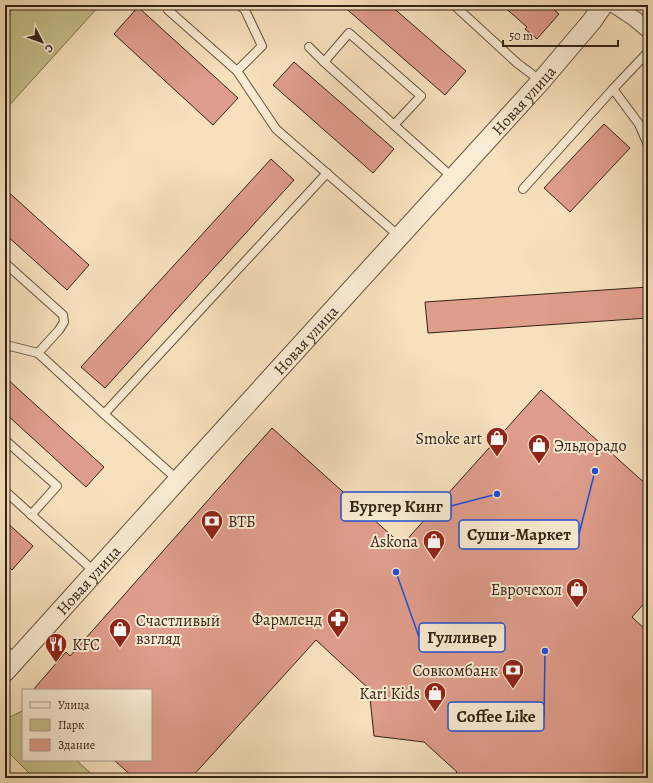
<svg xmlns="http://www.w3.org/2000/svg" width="653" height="783" viewBox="0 0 653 783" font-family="Alegreya,serif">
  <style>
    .green { fill: #c5c08c; stroke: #7c7150 }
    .building { fill: #df9d8b; stroke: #332214 }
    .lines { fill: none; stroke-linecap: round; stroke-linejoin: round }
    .service-casing { stroke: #64523e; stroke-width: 10 }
    .minor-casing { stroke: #64523e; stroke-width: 17 }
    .tertiary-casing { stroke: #64523e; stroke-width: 21 }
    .service { stroke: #faecd4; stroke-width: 8 }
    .minor { stroke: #faecd4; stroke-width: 15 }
    .tertiary { stroke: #faecd4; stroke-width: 19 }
    .labels { text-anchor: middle; stroke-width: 4; stroke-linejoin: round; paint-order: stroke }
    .street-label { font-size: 16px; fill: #332214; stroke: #faecd4 }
    .poi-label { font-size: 16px; fill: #332214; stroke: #faecd4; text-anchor: end }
    .leader { fill: none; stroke: #1d4ed8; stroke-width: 1.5 }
    .callout-dot { fill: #1d4ed8; stroke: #faecd4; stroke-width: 1.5 }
    .callout { fill: #faecd4; stroke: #1d4ed8; stroke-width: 1.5 }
    .callout-label { font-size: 17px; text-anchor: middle; font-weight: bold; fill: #332214 }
  </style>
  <rect width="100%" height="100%" fill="#f7e1bd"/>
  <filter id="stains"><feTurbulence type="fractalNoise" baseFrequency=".005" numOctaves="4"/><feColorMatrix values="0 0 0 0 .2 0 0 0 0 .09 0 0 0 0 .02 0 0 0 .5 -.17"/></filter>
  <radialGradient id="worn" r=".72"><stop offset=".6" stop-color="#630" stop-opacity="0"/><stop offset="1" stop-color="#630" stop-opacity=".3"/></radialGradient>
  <!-- green -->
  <g class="green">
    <polygon points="5,5 100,5 5,110"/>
    <polygon points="22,711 23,713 23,760 76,760 96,778 34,778 5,749 5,715 8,718"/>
  </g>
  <!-- building -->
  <g class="building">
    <polygon points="342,5 390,5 466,71 445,95"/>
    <polygon points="502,5 548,5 559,14 537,39 525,29 527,27"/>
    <polygon points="138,7 238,98 213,125 114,34"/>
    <polygon points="294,62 394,149 373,173 273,85"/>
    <polygon points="604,124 630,148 570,212 544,188"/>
    <polygon points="271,159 294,180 105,388 81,367"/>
    <polygon points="5,189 89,265 67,290 5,234"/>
    <polygon points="648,287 648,318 428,333 425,302"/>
    <polygon points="5,377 104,467 86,487 5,413"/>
    <polygon points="541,390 648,486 648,599 632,617 648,632 648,770 641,778 451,778 457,772 424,742 374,736 369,689 316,640 191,778 134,778 114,760 151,760 151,690 33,690 66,652 70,656 272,428 402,545"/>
    <polygon points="5,521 33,546 12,570 5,563"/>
  </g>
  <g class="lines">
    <!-- service casing -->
    <g class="service-casing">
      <g id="service">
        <polyline points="173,5 168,10 237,71 276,129 400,237"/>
        <polyline points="454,5 517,63 541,81"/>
        <polyline points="309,47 324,62 453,178"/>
        <polyline points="324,62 349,33 421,96 394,125"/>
        <polyline points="237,71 262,46 245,10 239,5"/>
        <polyline points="613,89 639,124 648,145"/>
        <polyline points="523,189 613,89 648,52"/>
        <polyline points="5,263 63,315 64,322 59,330 38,353 104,414 178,480"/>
        <polyline points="5,349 10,346 38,353"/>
        <polyline points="104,414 327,173"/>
        <polyline points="5,440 57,486 31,515"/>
        <polyline points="5,491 95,572"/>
        <polyline points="5,649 16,660"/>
      </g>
    </g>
    <!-- minor casing -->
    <g class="minor-casing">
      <polyline id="minor" points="614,5 635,19 648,30"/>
    </g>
    <!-- tertiary casing -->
    <g class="tertiary-casing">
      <g id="tertiary">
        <path id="s1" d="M5,672L178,480L541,81L592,21L603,5"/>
      </g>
    </g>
    <!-- service -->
    <use href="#service" class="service"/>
    <!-- minor -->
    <use href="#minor" class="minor"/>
    <!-- tertiary -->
    <use href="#tertiary" class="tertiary"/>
  </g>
  <!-- icons -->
  <defs>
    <g id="shop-pin" transform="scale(1.15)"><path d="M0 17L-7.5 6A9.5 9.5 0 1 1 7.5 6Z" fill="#8f2418" stroke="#faecd4"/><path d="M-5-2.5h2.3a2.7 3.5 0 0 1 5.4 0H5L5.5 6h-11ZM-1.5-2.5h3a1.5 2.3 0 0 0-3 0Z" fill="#fff"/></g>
    <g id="bank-pin" transform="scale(1.15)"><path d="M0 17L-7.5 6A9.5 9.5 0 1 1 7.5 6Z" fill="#8f2418" stroke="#faecd4"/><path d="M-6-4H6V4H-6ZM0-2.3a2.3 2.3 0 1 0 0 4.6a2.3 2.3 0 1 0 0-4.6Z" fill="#fff"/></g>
    <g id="pharmacy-pin" transform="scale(1.15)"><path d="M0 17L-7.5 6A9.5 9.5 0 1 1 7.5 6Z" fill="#8f2418" stroke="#faecd4"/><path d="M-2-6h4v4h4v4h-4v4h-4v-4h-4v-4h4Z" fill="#fff"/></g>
    <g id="restaurant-pin" transform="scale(1.15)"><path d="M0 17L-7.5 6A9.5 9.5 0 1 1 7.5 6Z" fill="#8f2418" stroke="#faecd4"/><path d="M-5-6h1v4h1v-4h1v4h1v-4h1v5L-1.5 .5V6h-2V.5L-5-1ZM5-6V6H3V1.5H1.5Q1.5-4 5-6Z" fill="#fff"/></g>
  </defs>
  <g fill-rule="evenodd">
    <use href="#shop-pin" x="497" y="438"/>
    <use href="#shop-pin" x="539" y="445"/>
    <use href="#bank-pin" x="212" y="521"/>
    <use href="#shop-pin" x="434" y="541"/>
    <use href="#shop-pin" x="577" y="589"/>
    <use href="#pharmacy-pin" x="338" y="619"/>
    <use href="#shop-pin" x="120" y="629"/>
    <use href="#restaurant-pin" x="56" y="644"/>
    <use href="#bank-pin" x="513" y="670"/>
    <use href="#shop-pin" x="435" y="693"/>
  </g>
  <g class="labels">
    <!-- street labels -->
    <g class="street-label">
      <text dy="6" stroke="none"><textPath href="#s1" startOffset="772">Новая улица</textPath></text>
      <text dy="6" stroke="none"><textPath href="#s1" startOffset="448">Новая улица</textPath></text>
      <text dy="6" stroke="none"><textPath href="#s1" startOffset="124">Новая улица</textPath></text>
    </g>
    <!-- poi labels -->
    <g class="poi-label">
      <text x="482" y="444">Smoke art</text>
      <text x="554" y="451" text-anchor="start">Эльдорадо</text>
      <text x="228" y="527" text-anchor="start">ВТБ</text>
      <text x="418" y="547">Askona</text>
      <text x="562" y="595">Еврочехол</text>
      <text x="322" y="625">Фармленд</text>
      <text x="136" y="626" text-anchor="start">Счастливый<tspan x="136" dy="18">взгляд</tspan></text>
      <text x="72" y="650" text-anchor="start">KFC</text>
      <text x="498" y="676">Совкомбанк</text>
      <text x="420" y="699">Kari Kids</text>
    </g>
  </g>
  <!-- callouts -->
  <path class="leader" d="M497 494L451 506M595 471L579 534M396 572L419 637M545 651L544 716"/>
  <g class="callout-dot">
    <circle cx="497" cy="494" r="4"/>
    <circle cx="595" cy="471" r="4"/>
    <circle cx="396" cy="572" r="4"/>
    <circle cx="545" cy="651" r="4"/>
  </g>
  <g class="callout">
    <rect x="341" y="492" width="110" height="29" rx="4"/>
    <rect x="459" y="520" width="120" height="29" rx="4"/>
    <rect x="419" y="623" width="86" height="29" rx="4"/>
    <rect x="448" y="702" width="96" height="29" rx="4"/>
  </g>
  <g class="callout-label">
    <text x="396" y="512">Бургер Кинг</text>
    <text x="519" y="540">Суши-Маркет</text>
    <text x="462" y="643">Гулливер</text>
    <text x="496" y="722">Coffee Like</text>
  </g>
  <!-- margin -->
  <rect width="653" height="783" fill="none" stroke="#f7e1bd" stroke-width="20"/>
  <rect x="6" y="6" width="641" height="771" fill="none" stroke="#332214" stroke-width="2"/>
  <rect x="10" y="10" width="633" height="763" fill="none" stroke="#332214"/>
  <!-- legend -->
  <rect x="22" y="689" width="130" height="72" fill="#faecd4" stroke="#aa9b87"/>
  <rect x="30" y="702" width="20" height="6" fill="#faecd4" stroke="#aa9b87"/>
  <text x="58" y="709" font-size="12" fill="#332214">Улица</text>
  <rect x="30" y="719" width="20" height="12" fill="#c5c08c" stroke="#aa9b87"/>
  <text x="58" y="729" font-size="12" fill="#332214">Парк</text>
  <rect x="30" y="739" width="20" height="12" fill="#df9d8b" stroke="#aa9b87"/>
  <text x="58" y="749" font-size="12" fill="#332214">Здание</text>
  <!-- north arrow -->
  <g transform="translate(42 42) rotate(132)" stroke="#faecd4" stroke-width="3" paint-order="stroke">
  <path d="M0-3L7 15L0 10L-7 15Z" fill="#332214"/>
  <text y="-6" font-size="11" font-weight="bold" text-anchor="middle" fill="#332214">С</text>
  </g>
  <!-- scale -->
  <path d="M503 40v6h115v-6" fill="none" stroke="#332214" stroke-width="2"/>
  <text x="509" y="40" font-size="12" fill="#332214" stroke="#faecd4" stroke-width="3" paint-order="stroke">50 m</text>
  <rect width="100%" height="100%" filter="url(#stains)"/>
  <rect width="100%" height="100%" fill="url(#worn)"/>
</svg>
